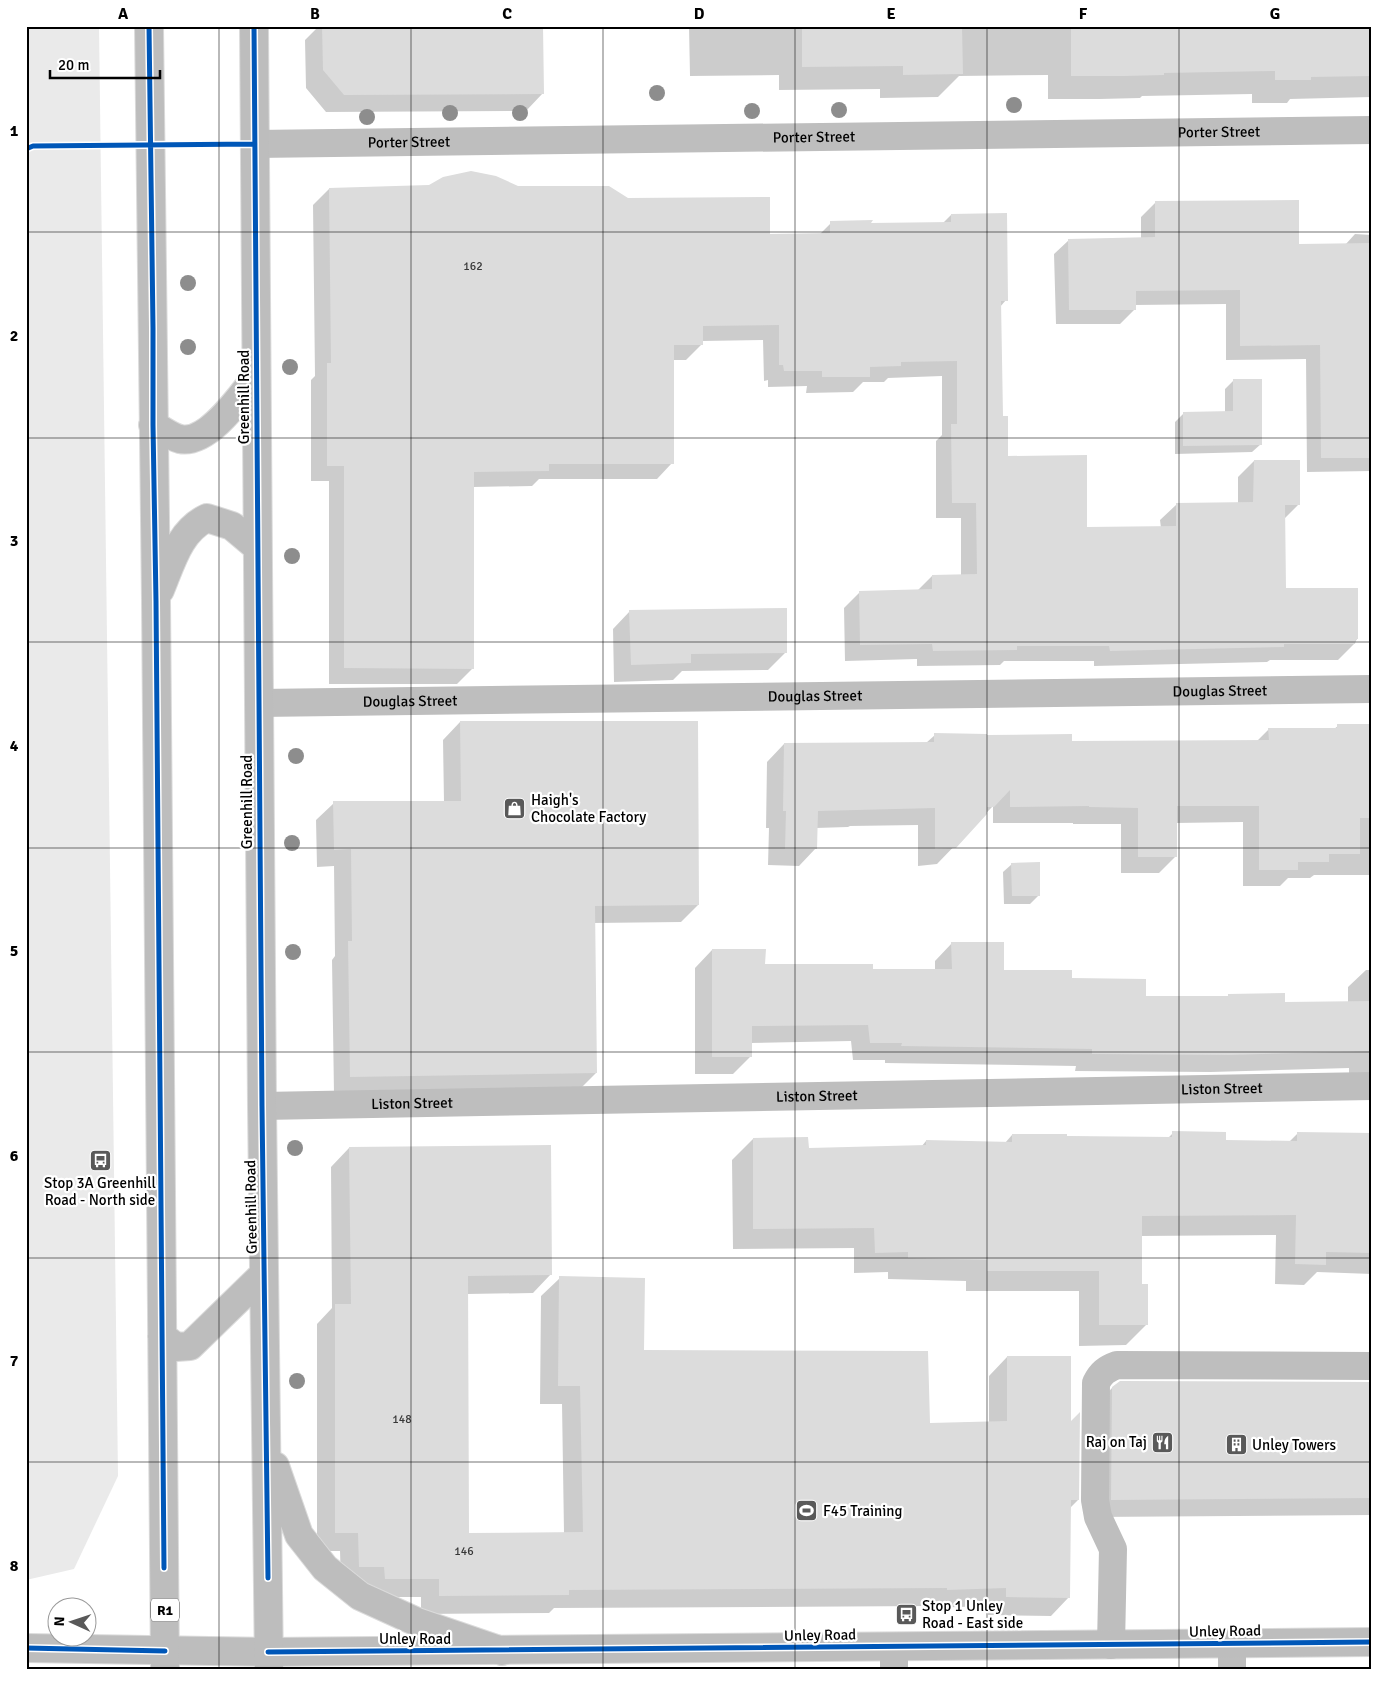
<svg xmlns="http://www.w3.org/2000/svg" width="1398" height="1695" font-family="Signika,sans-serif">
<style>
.green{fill:#eaeaea}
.shadow{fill:#0003}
.building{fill:#dcdcdc}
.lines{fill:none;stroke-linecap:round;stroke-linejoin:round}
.major-casing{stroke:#dbdbdb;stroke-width:30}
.highway-casing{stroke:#dbdbdb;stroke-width:30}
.minor{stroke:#bebebe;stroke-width:28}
.major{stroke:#bdbdbd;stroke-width:28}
.highway{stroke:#bdbdbd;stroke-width:28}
.cycleway-casing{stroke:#fff;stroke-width:8}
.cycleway{stroke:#0057b8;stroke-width:5}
.tree{fill:#8d8d8d}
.grid{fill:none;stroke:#000;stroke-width:1;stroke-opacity:0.55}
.labels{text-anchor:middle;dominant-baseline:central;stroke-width:4.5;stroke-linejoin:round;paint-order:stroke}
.number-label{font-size:12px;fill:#373737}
.shield{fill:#fff;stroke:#4c4c4c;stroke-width:1}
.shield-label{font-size:14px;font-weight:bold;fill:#000}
.street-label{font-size:15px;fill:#000;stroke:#fff}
.poi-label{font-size:15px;fill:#000;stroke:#fff;text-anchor:start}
.neatline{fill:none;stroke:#000;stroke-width:2}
.grid-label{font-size:16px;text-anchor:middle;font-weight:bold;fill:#000}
</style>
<rect width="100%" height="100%" fill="#fff"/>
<path class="green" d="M26 26H99L118 1476 74 1569 26 1580Z"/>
<path class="shadow" d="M319 26H542L543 93 526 111 326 112 306 88 305 40Z
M689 26H1372V97L1290 99 1287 103H1252V94L1142 96 1140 98 1100 99H1048V75L959 76 938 97 880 98V89L779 90V75L690 76Z
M518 187 628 199 768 236 819 235 831 223 869 224 943 223 951 215 1006 300 1000 307 1002 418 1006 457 1086 528H1161L1160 520 1176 505 1238 504V477L1254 461 1298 505 1284 519 1285 589 1357 639 1354 644 1338 660H1270L1267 662 1094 666V661H1004L1000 665 917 666V659L845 661 844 608 860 592 917 591 932 576H961V518H936V441L942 435V376L888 378 884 382H863L853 392 806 393 807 386 768 387V380L764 381 763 340 702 341V344L686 360H673L672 463 657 479H539L532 486 473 487V668L457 684H329V481H311V380L315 376 313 205 329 189Z
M1156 202 1298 246 1345 245 1355 234 1372 235V471L1307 472 1306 359 1226 360V304L1135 305V309L1120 324H1056L1054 254 1069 240 1141 239V217Z
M1234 380 1261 444 1252 452 1175 454V422L1184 413H1225V389Z
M630 611 786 652 768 670 682 671 673 680 614 682 613 629Z
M460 722 698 905 681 922 594 923 596 1073 579 1090 334 1094 332 960 335 956 334 866 317 867 316 820 334 803 444 802 443 740Z
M1372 725V875H1314L1310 878H1288L1280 886H1243V822L1176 823V856L1159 873H1121V824H1073V823H993V806L937 864 918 866V825L850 826 848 827 816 828V848L799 866 768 865 769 828H766L767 762 784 744 926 743 935 735 1071 742 1257 741 1269 729H1334L1338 726Z
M1012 864 1039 895 1030 904H1004L1003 872Z
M952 943 1003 971 1071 979 1145 997 1283 1003H1348V987L1366 970H1372V1078H1349V1068L1211 1072 1075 1071 1076 1066 885 1063V1060H853L851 1041 751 1043V1056L733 1074H695V968L712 950 764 966 871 970H935V961Z
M1173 1133 1225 1141 1289 1142 1298 1133 1372 1134V1274L1317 1272 1304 1285 1275 1284 1276 1235 1141 1236 1140 1285 1147 1324 1126 1345 1079 1346V1291H966V1281L888 1279V1272L854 1273V1248L733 1249 732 1160 753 1139 807 1149 921 1147 926 1141 1005 1143 1012 1135 1167 1139Z
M349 1148 551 1274 533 1293 467 1294 468 1534 564 1533 562 1404H540L541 1296 560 1278 643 1351 929 1424 989 1422V1376L1007 1357 1070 1424 1078 1500 1069 1509V1597L1051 1616 988 1615V1606L929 1608V1606L554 1608 549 1613 421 1614V1597H366L341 1585 340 1551H317V1324L332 1308 331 1167Z
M1372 1383V1515L1094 1517 1095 1406 1112 1388Z"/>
<path class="building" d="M322 26H543L544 94 344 95 323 70Z
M802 26H962L963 74 903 75V66L802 67Z
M1071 26H1372V76L1311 77V80H1275V71L1164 73V75L1124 76H1071Z
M471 171 496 176 518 186H609L628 198 770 197V234L830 233V221L873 220 871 223 951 222V214L1007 213 1008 301H1001L1003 416H1008V456L1087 455V527L1176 526V503L1253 502 1254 460H1300V505H1285L1286 588H1358V639H1356L1355 644H1284V647L1110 651 1109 646H1017V650L933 651 932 644 860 645 859 591 932 589V575L977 574 976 503H952L951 424H957V361L901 362V366L870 367V377H822V371H784L783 365H779V325L703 326V345H674V464H549V471L474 472V669L344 668V466H327V363H331L329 188 429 185 443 177Z
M1299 200V244L1372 243V458H1321L1320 345 1240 346V290L1136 291V310H1069L1068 239 1155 237V201Z
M1233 379H1262V445L1183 446V412L1233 411Z
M787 608V653L691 654V663L631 665 629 610Z
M460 721H698L699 905 595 906 597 1073 350 1077 348 941H352L351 849 334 850 333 801H461Z
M1337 724H1372V818H1360V854H1329V862H1298V870H1259V806H1177V857H1138V808L1089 807V806L1010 807V790L994 807H987V814L956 848 935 849V808L818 811 817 849H785L786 811H783L784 743 934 742V733L987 734V735L1072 734V741L1269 740 1268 728H1337Z
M1040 862V896H1012L1011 863Z
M951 942H1004V970H1072V978L1146 979V996H1228V994L1285 993V1002L1372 1001V1051L1229 1055 1092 1054V1049L901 1046 902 1043H870L868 1025 752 1026V1057H712V949H766L765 964H873V969H952Z
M1172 1131 1226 1132V1140L1297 1141V1132L1372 1133V1253L1326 1252V1265L1295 1264 1296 1215 1142 1216V1284H1148V1325H1099V1271H987V1260L908 1258V1252L875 1253 874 1228 753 1229V1138L808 1137 809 1148 926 1145V1140L1012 1142V1134H1067V1136L1172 1137Z
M551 1145 552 1275 468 1276 469 1533 583 1532 580 1386H558L559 1276 645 1278 644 1350 928 1351 930 1423 1007 1421V1356H1071V1421L1080 1412 1079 1500H1071L1070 1598 1006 1597V1588L947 1590V1588L569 1590V1595L439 1596V1579H385L384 1567H359L358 1533H335V1304H351L349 1147Z
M1120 1381 1372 1382V1498L1111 1500 1112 1387Z"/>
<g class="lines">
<defs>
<path id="major" d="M26 1648 268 1652 1372 1642"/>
<path id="highway" d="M149 26C153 218 152 410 156 601L165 1669
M254 26 262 1106 269 1669
M153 425C161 429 171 437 180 439 208 445 241 396 256 377
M160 590C171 564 179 531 207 518L232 526 257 547
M162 1336 176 1347 190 1346 264 1274
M275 1466 299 1535 325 1568 360 1596 417 1622 502 1651"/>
</defs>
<use href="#major" class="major-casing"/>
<use href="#highway" class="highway-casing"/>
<g class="minor">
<path id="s1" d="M255 144 1372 130"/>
<path id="s2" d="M259 703 1372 689"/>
<path id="s3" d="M262 1106 1372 1086"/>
<path d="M1111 1645 1113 1549 1098 1517 1095 1500 1096 1383C1101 1373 1106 1369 1117 1365L1372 1366"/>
<path d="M894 1669V1647"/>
<path d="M1232 1669V1644"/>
</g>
<use href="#major" class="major"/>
<use href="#highway" class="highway"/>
<defs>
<path id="cycleway" d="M149 26 153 328V425L156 601 164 1568
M254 26 262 1106 268 1578
M26 149 33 146 255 144
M26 1648 165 1651
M268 1652 1372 1642"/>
</defs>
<use href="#cycleway" class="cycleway-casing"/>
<use href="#cycleway" class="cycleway"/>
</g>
<g class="tree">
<circle cx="657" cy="93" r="8"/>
<circle cx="1014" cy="105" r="8"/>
<circle cx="839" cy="110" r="8"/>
<circle cx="752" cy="111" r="8"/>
<circle cx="450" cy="113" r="8"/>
<circle cx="520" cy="113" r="8"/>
<circle cx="367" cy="117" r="8"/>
<circle cx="188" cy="283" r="8"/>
<circle cx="188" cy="347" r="8"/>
<circle cx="290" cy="367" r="8"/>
<circle cx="292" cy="556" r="8"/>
<circle cx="296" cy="756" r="8"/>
<circle cx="292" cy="843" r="8"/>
<circle cx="293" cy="952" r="8"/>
<circle cx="295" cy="1148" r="8"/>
<circle cx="297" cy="1381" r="8"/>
</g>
<path class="grid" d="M219 26V1669M411 26V1669M603 26V1669M795 26V1669M987 26V1669M1179 26V1669M26 232H1372M26 438H1372M26 642H1372M26 848H1372M26 1052H1372M26 1258H1372M26 1462H1372"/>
<defs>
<symbol id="shop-square" viewBox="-11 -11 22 22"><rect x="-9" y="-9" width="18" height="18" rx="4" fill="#595959" stroke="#fff"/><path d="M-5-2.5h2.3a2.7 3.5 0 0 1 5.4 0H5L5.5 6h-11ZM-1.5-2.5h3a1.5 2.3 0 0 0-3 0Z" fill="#fff"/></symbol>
<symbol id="bus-square" viewBox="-11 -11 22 22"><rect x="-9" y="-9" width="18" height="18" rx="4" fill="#595959" stroke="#fff"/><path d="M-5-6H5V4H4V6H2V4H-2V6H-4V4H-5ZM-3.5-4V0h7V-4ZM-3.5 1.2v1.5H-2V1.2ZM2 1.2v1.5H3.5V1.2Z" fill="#fff"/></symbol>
<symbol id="restaurant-square" viewBox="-11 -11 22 22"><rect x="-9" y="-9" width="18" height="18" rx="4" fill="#595959" stroke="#fff"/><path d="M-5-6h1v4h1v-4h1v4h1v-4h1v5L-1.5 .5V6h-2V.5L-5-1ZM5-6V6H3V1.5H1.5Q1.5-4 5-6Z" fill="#fff"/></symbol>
<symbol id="building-square" viewBox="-11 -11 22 22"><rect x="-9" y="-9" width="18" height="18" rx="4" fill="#595959" stroke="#fff"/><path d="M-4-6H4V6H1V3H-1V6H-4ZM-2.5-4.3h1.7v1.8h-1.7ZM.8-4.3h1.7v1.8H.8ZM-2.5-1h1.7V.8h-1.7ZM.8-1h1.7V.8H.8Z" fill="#fff"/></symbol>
<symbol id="stadium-square" viewBox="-11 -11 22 22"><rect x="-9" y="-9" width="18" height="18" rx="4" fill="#595959" stroke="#fff"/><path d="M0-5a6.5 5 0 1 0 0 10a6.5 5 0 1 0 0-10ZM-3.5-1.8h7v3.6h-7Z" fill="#fff"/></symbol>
</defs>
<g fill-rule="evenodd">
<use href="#shop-square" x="502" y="796" width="25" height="25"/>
<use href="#bus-square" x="88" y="1148" width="25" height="25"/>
<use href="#restaurant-square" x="1150" y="1430" width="25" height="25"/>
<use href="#building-square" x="1224" y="1432" width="25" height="25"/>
<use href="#stadium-square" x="794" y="1498" width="25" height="25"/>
<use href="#bus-square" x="894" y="1602" width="25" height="25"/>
</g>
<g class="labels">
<g class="number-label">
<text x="473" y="266">162</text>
<text x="402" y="1419">148</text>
<text x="464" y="1551">146</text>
</g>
<rect class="shield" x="151" y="1598.5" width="28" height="23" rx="4"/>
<g class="shield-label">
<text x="165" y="1610">R1</text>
</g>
<g class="street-label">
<text stroke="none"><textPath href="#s1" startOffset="964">Porter Street</textPath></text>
<text stroke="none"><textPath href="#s1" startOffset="559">Porter Street</textPath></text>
<text stroke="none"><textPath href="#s1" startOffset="154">Porter Street</textPath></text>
<text transform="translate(244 397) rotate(-90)">Greenhill Road</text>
<text stroke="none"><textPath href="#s2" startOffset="961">Douglas Street</textPath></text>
<text stroke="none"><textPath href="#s2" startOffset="556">Douglas Street</textPath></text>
<text stroke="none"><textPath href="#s2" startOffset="151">Douglas Street</textPath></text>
<text transform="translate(247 802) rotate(-90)">Greenhill Road</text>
<text stroke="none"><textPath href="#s3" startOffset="960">Liston Street</textPath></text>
<text stroke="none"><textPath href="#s3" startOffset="555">Liston Street</textPath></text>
<text stroke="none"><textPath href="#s3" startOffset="150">Liston Street</textPath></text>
<text transform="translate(251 1207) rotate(-91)">Greenhill Road</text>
<text transform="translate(1225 1631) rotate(-1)">Unley Road</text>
<text transform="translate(820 1635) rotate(-1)">Unley Road</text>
<text x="415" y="1639">Unley Road</text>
</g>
<g class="poi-label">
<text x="531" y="800">Haigh's<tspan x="531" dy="17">Chocolate Factory</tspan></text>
<text x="100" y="1183" text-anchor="middle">Stop 3A Greenhill<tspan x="100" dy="17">Road - North side</tspan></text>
<text x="1147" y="1442" text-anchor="end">Raj on Taj</text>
<text x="1252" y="1445">Unley Towers</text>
<text x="823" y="1511">F45 Training</text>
<text x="922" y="1606">Stop 1 Unley<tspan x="922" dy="17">Road - East side</tspan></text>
</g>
</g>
<rect width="1398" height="1695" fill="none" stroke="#ffffff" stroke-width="55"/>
<g transform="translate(72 1622) rotate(273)"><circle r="24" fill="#ffffff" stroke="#999999"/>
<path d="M0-4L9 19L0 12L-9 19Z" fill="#595959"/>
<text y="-8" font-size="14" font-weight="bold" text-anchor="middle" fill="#000000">N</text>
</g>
<path d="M50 70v8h110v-8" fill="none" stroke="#000000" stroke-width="2.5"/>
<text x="58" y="70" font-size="15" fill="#000000" stroke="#ffffff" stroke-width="4" paint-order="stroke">20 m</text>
<rect x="28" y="28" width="1342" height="1640" class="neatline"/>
<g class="grid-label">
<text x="123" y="19">A</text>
<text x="315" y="19">B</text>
<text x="507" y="19">C</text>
<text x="699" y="19">D</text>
<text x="891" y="19">E</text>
<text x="1083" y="19">F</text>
<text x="1275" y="19">G</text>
<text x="14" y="136">1</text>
<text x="14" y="341">2</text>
<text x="14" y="546">3</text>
<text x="14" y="751">4</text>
<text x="14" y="956">5</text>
<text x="14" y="1161">6</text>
<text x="14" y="1366">7</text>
<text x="14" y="1571">8</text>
</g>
</svg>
